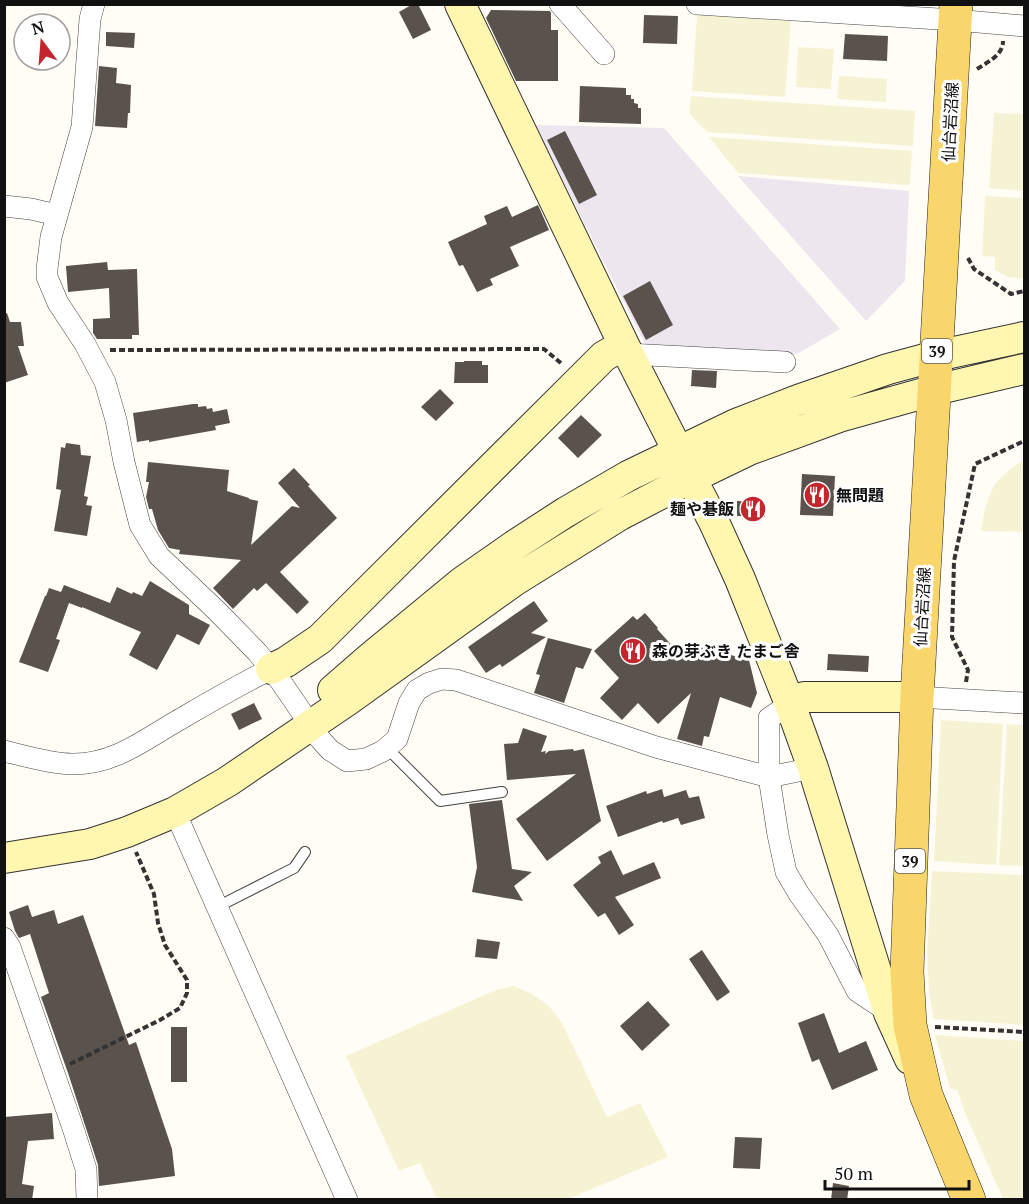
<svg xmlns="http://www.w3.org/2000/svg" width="1029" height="1204" font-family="'PT Serif','Noto Sans JP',serif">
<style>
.industrial{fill:#eee6ef}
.farmland{fill:#f6f3d4}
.building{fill:#5a524d}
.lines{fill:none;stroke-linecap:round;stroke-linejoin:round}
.lane-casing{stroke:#444;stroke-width:12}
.street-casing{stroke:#444;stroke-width:22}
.secondary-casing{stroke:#333;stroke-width:32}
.primary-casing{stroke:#222;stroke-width:34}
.path{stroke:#333;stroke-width:4;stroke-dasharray:6 3;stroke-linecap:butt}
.lane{stroke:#fff;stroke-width:10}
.street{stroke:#fff;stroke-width:21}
.secondary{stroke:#fff6b0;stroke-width:30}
.primary{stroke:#f9d66b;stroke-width:33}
.labels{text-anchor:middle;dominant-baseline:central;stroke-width:6;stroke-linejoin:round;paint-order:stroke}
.shield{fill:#fff;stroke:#585858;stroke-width:1.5}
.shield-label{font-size:15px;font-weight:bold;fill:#111}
.street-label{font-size:16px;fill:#111;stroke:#fff}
.poi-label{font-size:16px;font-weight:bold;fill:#111;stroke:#fff;text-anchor:start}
</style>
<rect width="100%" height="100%" fill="#fffdf5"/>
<path class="industrial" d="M535 125 664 128 840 329 797 354 645 344Z
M738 176 909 191 905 281 866 321Z"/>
<path class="farmland" d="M697 14 791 21 785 97 692 91Z
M798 47 834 49 831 89 796 87Z
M839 76 887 79 886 102 837 99Z
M691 96 915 111 913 146 707 132 689 113Z
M994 113 1024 114V191L989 188Z
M709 137 912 151 910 185 738 173Z
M985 196 1024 198V279L1008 277 995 270V257L982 256Z
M1024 460V532L981 531 985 508 994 485 1010 469Z
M941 720 1003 724 996 865 934 861Z
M1007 724 1024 725V866L999 865Z
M932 871 1024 875V1025L934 1019 929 993 927 953Z
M514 986 532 994 549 1006 562 1023 607 1117 640 1103 668 1157 568 1199H437L420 1163 399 1171 346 1056 496 990Z
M935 1035 1024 1041V1199H1003L965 1113 957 1090 950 1088Z"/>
<path class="building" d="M413 4H418L431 30 413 39 399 12Z
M491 10 550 11 551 13V30H558V81H516L486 18Z
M644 15 678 16 677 44 643 43Z
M106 32 135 33 134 48 106 46Z
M845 34 888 36 887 61 843 59Z
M99 66 117 68 116 83 131 85 130 113H128L127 128 95 126Z
M580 86 626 88V95H631V99H634V103L638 104V108H641V124L579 122Z
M565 131 597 195 579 204 547 140Z
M538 205 549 230 510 247 519 266 490 279 493 285 477 292 463 265 459 266 448 242 487 224 484 216 507 206 512 217Z
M107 262 108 270 137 269 139 335H132V339H97L93 333V319L110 318 109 288 68 292 66 266Z
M650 281 673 325 646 340 623 296Z
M7 313 10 322H21L24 346H18L28 375 4 383V314Z
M464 361H482V365H488V383H454L455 362H464Z
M692 370 717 371 716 388 691 386Z
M440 389 454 403 436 421 421 407Z
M193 404H198V407L206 406 207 409 212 408 213 412 227 409 230 423 215 426 216 430 149 442V440L137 442 133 413Z
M581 415 602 435 578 458 558 438Z
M66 443 80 445 81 455 91 456 84 496 88 497 86 505 92 506 87 536 54 531 61 490 56 489 61 447 65 448Z
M148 462 229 470 227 491 249 498V499L258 501 251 545 292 506 300 508 278 483 294 468 310 485 308 486 337 518 280 572 309 602 297 614 266 583 257 591 254 588 233 609 213 588 241 560 179 554 180 550 169 548 158 530 152 509H149L146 497 149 482H146Z
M802 474 835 476 833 516 800 515Z
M737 501 765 502V517L737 516Z
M150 581 189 605V614L210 625 199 645 177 634 157 670 129 655 141 632 82 607V608L69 603 56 639 60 640 48 672 19 662 45 596H46L49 588 61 592 64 585 110 603 117 587 132 594 133 592 142 596Z
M534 601 548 621 531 633 546 637 502 667 500 664 486 673 468 647Z
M645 613 658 628 657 629 685 660 698 646 749 660 757 693 751 708 720 697 709 737 704 736 702 746 677 739 691 693 658 724 638 703 622 720 600 698 619 678 594 651 633 616 637 620Z
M548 638 592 649 583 669 576 667 564 703 534 693 540 675 536 674Z
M828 654 869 656 868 672 827 670Z
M254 703 262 719 239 730 231 714Z
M523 728 547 736 541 752 546 751 545 754 549 751 573 749 574 751 584 749 601 821 547 861 516 819 576 774 507 780 504 744 518 743Z
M662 789 664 797 686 790 689 798 699 796 705 818 681 825 678 818 663 823 662 821 618 837 606 806 646 791 647 794Z
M502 800 512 869 532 872 514 886 523 901 472 892 477 867 469 804Z
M611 850 623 875 654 862 661 878 615 897 634 925 619 935 605 913 598 917 573 885 601 863 598 857Z
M28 905 32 917 54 910 58 924 83 915 129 1045 136 1042 172 1149 175 1176 99 1186 98 1165 68 1073 41 997 49 993 30 934 19 938 15 931 9 912Z
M477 939 500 942 497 959 475 957Z
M702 950 730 992 717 1001 689 959Z
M648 1001 670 1025 642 1051 620 1026Z
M824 1013 839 1053 866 1041 878 1070 832 1090 819 1059 812 1062 798 1023Z
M171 1027H187V1082H171Z
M52 1113 54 1139 28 1141 22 1184 34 1186 32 1200H4V1117Z
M735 1137 762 1138 760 1169 733 1168Z
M833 1183 849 1186 847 1200H831Z"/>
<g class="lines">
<defs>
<path id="lane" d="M387 748 440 801 502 792
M217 907 294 868 305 852"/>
<path id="street" d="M94 4 90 19 82 127 51 237 47 269V277L58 303 85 344 105 382 116 420 124 462 140 525 159 556 217 611 257 652 281 682 320 739 330 750 347 761 366 759 383 751 397 739 409 703 417 690 429 683 442 679 456 680 656 747 769 777 813 768
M560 4 604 54
M697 4 955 20 1024 26
M4 206 31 209 57 215
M628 354 785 362
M917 697 1024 703
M790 704 769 718V777L778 835 786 872 799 894 828 935 857 991 893 1015
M4 751C25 756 52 764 72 764 113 765 144 740 177 721 208 703 238 685 271 669
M175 812 347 1200
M4 938 10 947 73 1128 86 1169 87 1200"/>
<path id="secondary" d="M460 4 624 345 678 451
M691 478 714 522 740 579 790 704 813 768 889 1013 910 1059
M271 669 286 662 320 639 604 356 624 345
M333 690 371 657 462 582 515 545 566 512 628 476 736 424 798 400 888 369 936 356 1024 337
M790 704 804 697H917
M4 858 90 844 127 832 175 812 227 782 348 700 514 581 620 515 691 478 749 450 842 416 935 390 1024 369"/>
<path id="primary" d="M956 4 917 697 907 972 910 1025 926 1095 969 1200"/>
</defs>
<use href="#lane" class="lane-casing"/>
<use href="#street" class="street-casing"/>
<use href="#secondary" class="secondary-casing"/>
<use href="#primary" class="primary-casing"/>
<path class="path" d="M977 69C988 62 1003 55 1003 41
M968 258 974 269 1011 294 1024 291
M110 350 544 349 562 364
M966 682 968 670 952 637 954 561 975 464 1024 441
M935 1027 1024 1032
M70 1064 160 1020 180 1008 187 993V980L165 945 158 923 154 894 136 852"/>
<use href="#lane" class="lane"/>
<use href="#street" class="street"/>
<use href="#secondary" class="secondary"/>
<use href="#primary" class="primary"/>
</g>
<defs>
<symbol id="restaurant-disc" viewBox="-11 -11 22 22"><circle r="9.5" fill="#c4262e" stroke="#fff"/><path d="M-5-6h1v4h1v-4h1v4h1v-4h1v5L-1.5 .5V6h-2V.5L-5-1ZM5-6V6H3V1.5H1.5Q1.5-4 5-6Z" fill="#fff"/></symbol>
</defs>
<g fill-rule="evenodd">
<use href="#restaurant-disc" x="802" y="480" width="30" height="30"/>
<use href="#restaurant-disc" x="738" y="494" width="30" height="30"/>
<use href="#restaurant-disc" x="618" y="636" width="30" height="30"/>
</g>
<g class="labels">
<g class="shield">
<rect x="922" y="339" width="30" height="24" rx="4.5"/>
<rect x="895" y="849" width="30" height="24" rx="4.5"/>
</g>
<g class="shield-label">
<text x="937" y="351">39</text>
<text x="910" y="861">39</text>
</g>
<g class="street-label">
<text transform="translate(950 122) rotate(-87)">仙台岩沼線</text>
<text transform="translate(922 607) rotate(-87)">仙台岩沼線</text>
</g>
<g class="poi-label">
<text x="836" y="495">無問題</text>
<text x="734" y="509" text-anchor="end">麺や碁飯</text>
<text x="652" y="651">森の芽ぶき たまご舎</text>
</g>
</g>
<rect width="1029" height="1204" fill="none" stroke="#111111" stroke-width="12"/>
<g transform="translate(42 42) rotate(344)"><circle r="28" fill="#ffffff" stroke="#a0a0a0" stroke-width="1.5"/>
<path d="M0-4.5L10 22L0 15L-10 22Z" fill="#c4262e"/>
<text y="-9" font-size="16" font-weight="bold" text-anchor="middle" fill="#111111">N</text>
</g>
<path d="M825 1180v9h144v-9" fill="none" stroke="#111111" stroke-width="3"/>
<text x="834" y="1180" font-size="18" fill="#111111" stroke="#ffffff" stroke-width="4.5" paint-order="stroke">50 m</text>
</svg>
